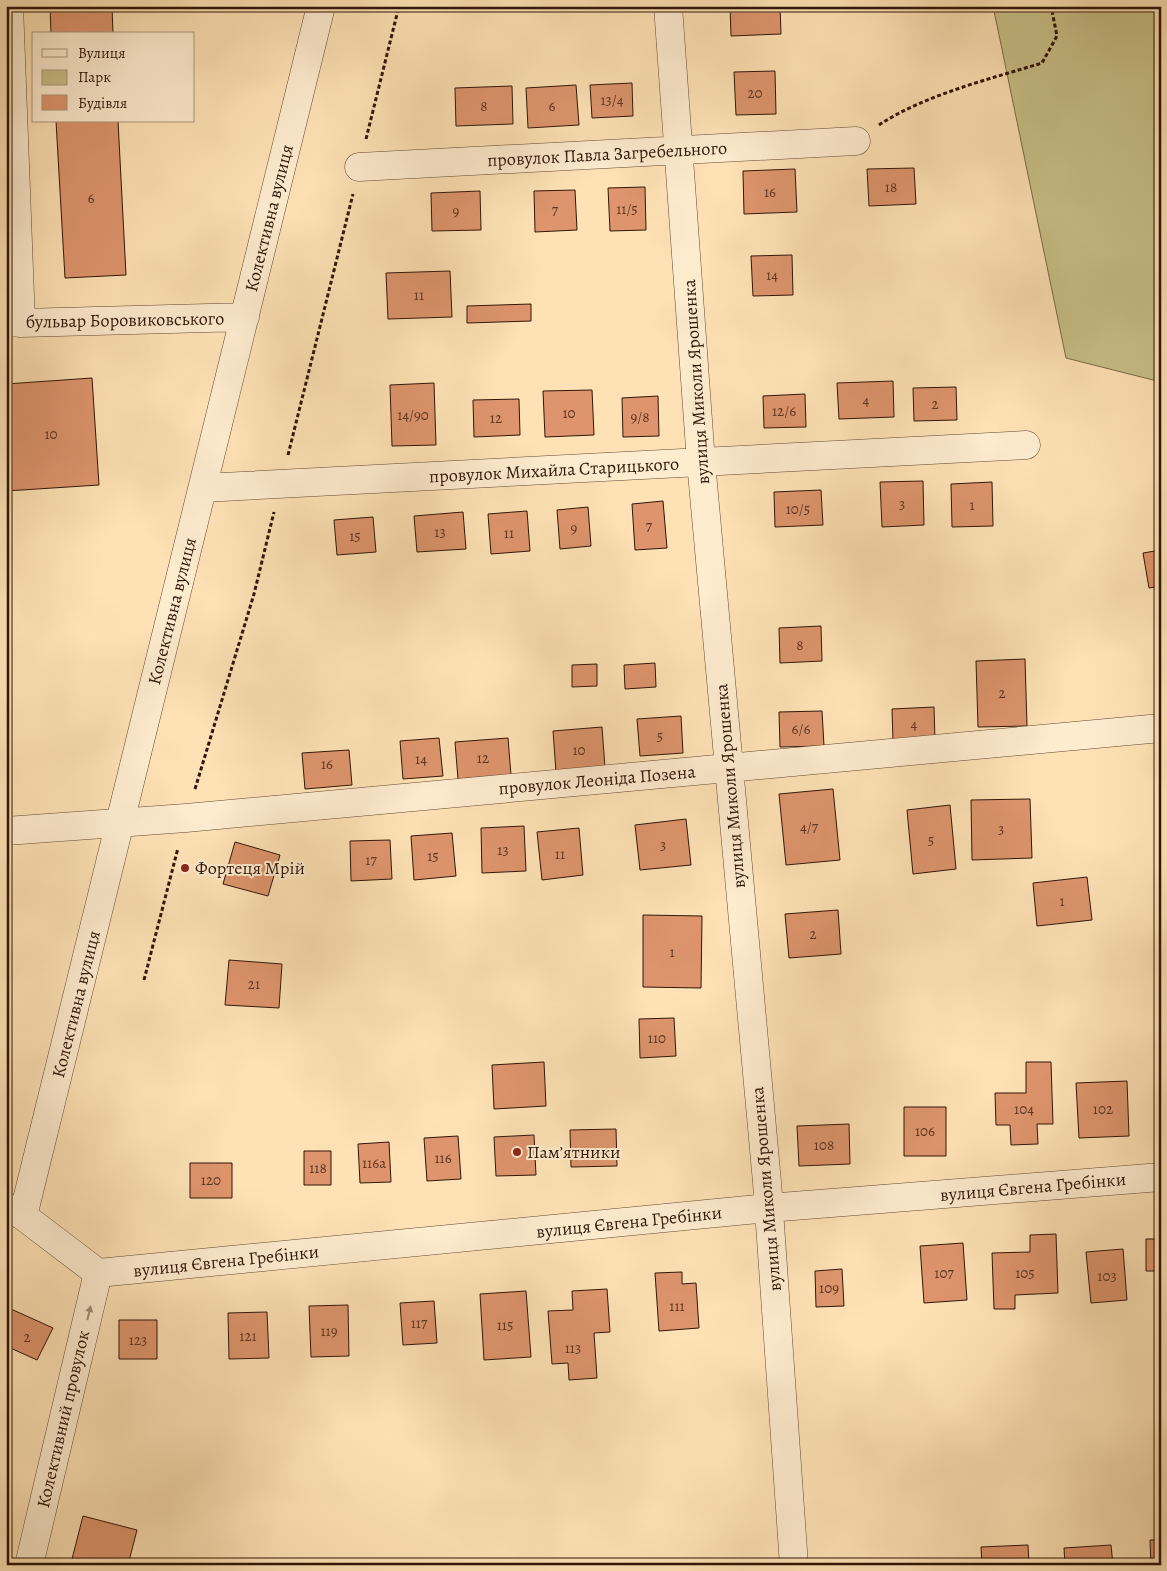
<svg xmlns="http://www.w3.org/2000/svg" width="1167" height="1571" font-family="Alegreya,serif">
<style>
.green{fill:#c8c088;stroke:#7c6a48}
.building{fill:#de956d;stroke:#301507}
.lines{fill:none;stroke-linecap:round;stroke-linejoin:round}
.minor-casing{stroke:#644832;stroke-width:29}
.path{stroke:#301507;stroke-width:3;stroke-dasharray:4 2.5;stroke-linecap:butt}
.minor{stroke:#feeccf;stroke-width:28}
.oneway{fill:#a18b75}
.poi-dot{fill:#8f2418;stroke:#feeccf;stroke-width:2}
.labels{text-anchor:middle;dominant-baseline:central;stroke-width:4;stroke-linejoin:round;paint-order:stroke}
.number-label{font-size:15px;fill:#5c3520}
.street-label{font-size:18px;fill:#301507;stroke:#feeccf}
.poi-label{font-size:18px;fill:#301507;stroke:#feeccf;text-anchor:start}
</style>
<rect width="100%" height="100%" fill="#fee2b5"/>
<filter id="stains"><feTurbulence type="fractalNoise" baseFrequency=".004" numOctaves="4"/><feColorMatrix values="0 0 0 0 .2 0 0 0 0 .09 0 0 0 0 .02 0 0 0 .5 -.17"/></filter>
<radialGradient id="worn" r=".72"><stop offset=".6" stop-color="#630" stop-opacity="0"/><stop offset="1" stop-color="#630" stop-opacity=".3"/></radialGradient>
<path class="green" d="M993 6H1161V382L1066 358Z"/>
<path class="building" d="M50 6H112L113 34H51Z
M730 6H780L781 34 731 36Z
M775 71 776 114 736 115 734 72Z
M632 83 633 116 592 118 590 85Z
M576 85 579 125 528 128 526 88Z
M512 86 513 124 456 126 455 88Z
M56 121H118L126 275 65 278Z
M914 168 916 204 869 206 867 169Z
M795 169 797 212 744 214 743 171Z
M645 187 646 230 610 231 608 188Z
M575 190 577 230 535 232 534 191Z
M480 191 481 230 432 231 431 193Z
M792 255 793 295 753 296 751 256Z
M450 271 452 317 388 319 386 273Z
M531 304V321L467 323V306Z
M92 378 99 485 6 491V384Z
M893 381 894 417 839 419 837 383Z
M434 383 436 445 392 446 390 385Z
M956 387 957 420 914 421 913 388Z
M592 390 594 435 545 437 543 391Z
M805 394 806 427 764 428 763 396Z
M658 396 659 436 623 437 622 398Z
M519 399 520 435 474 437 473 400Z
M923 481 924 525 882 527 880 482Z
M992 482 993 526 952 527 951 484Z
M821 490 823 525 775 527 774 492Z
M663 501 667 548 635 550 632 504Z
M588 507 591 546 560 549 557 510Z
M527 511 530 551 491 554 488 514Z
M463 512 466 549 417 552 414 516Z
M373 517 376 552 337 555 334 520Z
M1161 550V586L1149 588 1143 553Z
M821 626 822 661 780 663 779 628Z
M1025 659 1027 726 978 727 976 661Z
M655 663 656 687 625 689 624 665Z
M597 664V686L572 687V665Z
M934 707 935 740 893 741 892 709Z
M822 711 824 746 780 747 779 712Z
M681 716 683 753 640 756 637 719Z
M602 727 605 768 556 772 553 731Z
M439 738 443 776 403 779 400 741Z
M508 738 511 775 458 779 455 742Z
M349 750 352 785 305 789 302 753Z
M833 789 840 860 786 865 779 794Z
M1030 799 1032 858 972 860 971 800Z
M950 805 956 869 913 874 907 810Z
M686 819 691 865 640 870 635 825Z
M524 826 526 871 482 873 481 828Z
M579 828 583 875 542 880 537 832Z
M452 833 456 876 414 880 411 836Z
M390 840 392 879 351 881 350 841Z
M235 842 280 855 268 896 223 884Z
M1087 877 1092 920 1037 926 1033 883Z
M838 910 841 954 789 958 785 914Z
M643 915 702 916 701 988 643 987Z
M229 960 282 964 279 1008 225 1005Z
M674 1018 676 1056 640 1058 639 1019Z
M544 1062 546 1106 494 1109 492 1065Z
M1026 1062H1051L1053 1124H1037L1038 1144 1011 1145 1010 1125H996L995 1093H1026Z
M1127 1081 1129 1136 1079 1138 1076 1083Z
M904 1107H946V1156H904Z
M849 1124 850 1164 799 1166 797 1126Z
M616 1129 617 1166 571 1167 570 1130Z
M534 1135 536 1175 496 1176 494 1137Z
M458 1136 461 1179 427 1181 424 1138Z
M389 1142 391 1182 360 1183 358 1144Z
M304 1151H331V1185H304Z
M190 1163H232V1198H190Z
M1056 1234 1058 1293 1015 1295V1309H994L992 1253 1030 1252V1235Z
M1146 1239H1161V1287H1159V1271H1146Z
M963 1243 967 1300 924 1303 920 1246Z
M1123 1249 1127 1300 1091 1303 1086 1252Z
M842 1269 844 1306 816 1307 815 1271Z
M682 1272V1284L696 1283 699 1328 659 1331 655 1273Z
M607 1289 610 1332 594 1333 597 1378 569 1380 568 1363 552 1364 548 1311 573 1310 572 1291Z
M526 1291 531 1357 484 1360 480 1294Z
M434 1301 437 1343 403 1345 400 1303Z
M348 1305 349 1356 311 1357 309 1306Z
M11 1309 53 1328 37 1360 6 1346V1320Z
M267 1312 269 1358 229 1359 228 1313Z
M119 1320H157V1359H119Z
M83 1516 137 1530 128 1565H96L72 1559Z
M1150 1540H1161V1565H1151Z
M1028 1545 1029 1565H982L981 1547Z
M1111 1545 1113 1565H1065L1064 1548Z"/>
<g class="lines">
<defs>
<path id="minor" d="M9 6 21 323
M668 6 701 462 767 1182 794 1565
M359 167 856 141
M6 321 21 323 245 317
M203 488 1026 445
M6 831 186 818 1161 728
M6 1207 23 1216 98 1273
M23 1216 321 6
M98 1273 768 1208 1161 1177
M29 1565 98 1273"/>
</defs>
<use href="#minor" class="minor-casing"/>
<path class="path" d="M879 125C924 95 990 79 1042 63L1057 36 1051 6
M366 139 399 6
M288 455 353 194
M195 789 254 594 274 512
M144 980 178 848"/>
<use href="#minor" class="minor"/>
</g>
<defs><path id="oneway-solid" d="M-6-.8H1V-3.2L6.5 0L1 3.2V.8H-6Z" transform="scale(1.25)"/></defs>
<use class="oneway" href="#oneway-solid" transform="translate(89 1313) rotate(-77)"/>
<g class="poi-dot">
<circle cx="185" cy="868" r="5"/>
<circle cx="517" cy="1152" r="5"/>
</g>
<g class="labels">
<g class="number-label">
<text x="755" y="93">20</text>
<text x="612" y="100">13/4</text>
<text x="484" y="106">8</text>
<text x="552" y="106">6</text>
<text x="891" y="187">18</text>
<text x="770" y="192">16</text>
<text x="91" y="198">6</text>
<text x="627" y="209">11/5</text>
<text x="555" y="210">7</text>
<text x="456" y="211">9</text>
<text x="772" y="275">14</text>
<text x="419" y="295">11</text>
<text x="866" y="400">4</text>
<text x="935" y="404">2</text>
<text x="784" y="411">12/6</text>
<text x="569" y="413">10</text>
<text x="413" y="415">14/90</text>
<text x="640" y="417">9/8</text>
<text x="496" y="418">12</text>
<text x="51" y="434">10</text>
<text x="902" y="504">3</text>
<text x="972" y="505">1</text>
<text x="798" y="509">10/5</text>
<text x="649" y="526">7</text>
<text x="574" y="528">9</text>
<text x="440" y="532">13</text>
<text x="509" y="533">11</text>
<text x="355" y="536">15</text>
<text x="800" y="645">8</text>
<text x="1002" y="693">2</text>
<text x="914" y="724">4</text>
<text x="801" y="729">6/6</text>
<text x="660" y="736">5</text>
<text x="579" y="750">10</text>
<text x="483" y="758">12</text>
<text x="421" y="759">14</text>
<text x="327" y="764">16</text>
<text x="809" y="827">4/7</text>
<text x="1001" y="829">3</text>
<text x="931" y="840">5</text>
<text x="663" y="845">3</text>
<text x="503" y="850">13</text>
<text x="560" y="854">11</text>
<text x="433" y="856">15</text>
<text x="371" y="860">17</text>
<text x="1062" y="901">1</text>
<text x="813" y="934">2</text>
<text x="672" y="952">1</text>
<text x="254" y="984">21</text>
<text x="657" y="1038">110</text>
<text x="1024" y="1109">104</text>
<text x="1103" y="1109">102</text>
<text x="925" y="1131">106</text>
<text x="824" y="1145">108</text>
<text x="443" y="1158">116</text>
<text x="374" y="1163">116а</text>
<text x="318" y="1168">118</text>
<text x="211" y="1180">120</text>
<text x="944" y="1273">107</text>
<text x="1025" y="1273">105</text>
<text x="1107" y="1276">103</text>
<text x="829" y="1288">109</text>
<text x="677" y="1306">111</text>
<text x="419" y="1323">117</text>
<text x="505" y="1325">115</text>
<text x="329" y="1331">119</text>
<text x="248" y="1336">121</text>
<text x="27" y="1337">2</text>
<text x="138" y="1340">123</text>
<text x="573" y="1348">113</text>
</g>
<g class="street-label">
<text transform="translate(607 154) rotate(-3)">провулок Павла Загребельного</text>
<text transform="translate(269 218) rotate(-76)">Колективна вулиця</text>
<text transform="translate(125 320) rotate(-1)">бульвар Боровиковського</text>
<text transform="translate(696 382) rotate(-94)">вулиця Миколи Ярошенка</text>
<text transform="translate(554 470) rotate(-3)">провулок Михайла Старицького</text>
<text transform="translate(172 611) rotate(-76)">Колективна вулиця</text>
<text transform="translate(597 780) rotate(-5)">провулок Леоніда Позена</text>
<text transform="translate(730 786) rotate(-95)">вулиця Миколи Ярошенка</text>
<text transform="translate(76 1004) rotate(-76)">Колективна вулиця</text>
<text transform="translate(1033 1187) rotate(-5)">вулиця Євгена Гребінки</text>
<text transform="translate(766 1189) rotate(-95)">вулиця Миколи Ярошенка</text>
<text transform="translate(629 1222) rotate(-6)">вулиця Євгена Гребінки</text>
<text transform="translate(226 1261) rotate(-6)">вулиця Євгена Гребінки</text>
<text transform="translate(63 1419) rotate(-77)">Колективний провулок</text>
</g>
<g class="poi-label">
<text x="195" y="868">Фортеця Мрій</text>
<text x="527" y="1152">Памʼятники</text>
</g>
</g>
<rect width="1167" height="1571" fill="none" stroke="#fee2b5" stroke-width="25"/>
<rect x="8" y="8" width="1152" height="1556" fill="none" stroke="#301507" stroke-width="2.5"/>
<rect x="12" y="12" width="1142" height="1546" fill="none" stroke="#301507"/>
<rect x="32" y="32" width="162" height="90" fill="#feeccf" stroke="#ac967f"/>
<rect x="42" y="49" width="25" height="8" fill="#feeccf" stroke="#ac967f"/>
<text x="78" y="58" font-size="15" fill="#301507">Вулиця</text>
<rect x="42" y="70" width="25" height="15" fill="#c8c088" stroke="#ac967f"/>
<text x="78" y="82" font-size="15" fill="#301507">Парк</text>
<rect x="42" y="95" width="25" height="15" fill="#de956d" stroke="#ac967f"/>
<text x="78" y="108" font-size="15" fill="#301507">Будівля</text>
<rect width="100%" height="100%" filter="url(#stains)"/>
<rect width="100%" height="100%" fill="url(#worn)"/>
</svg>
